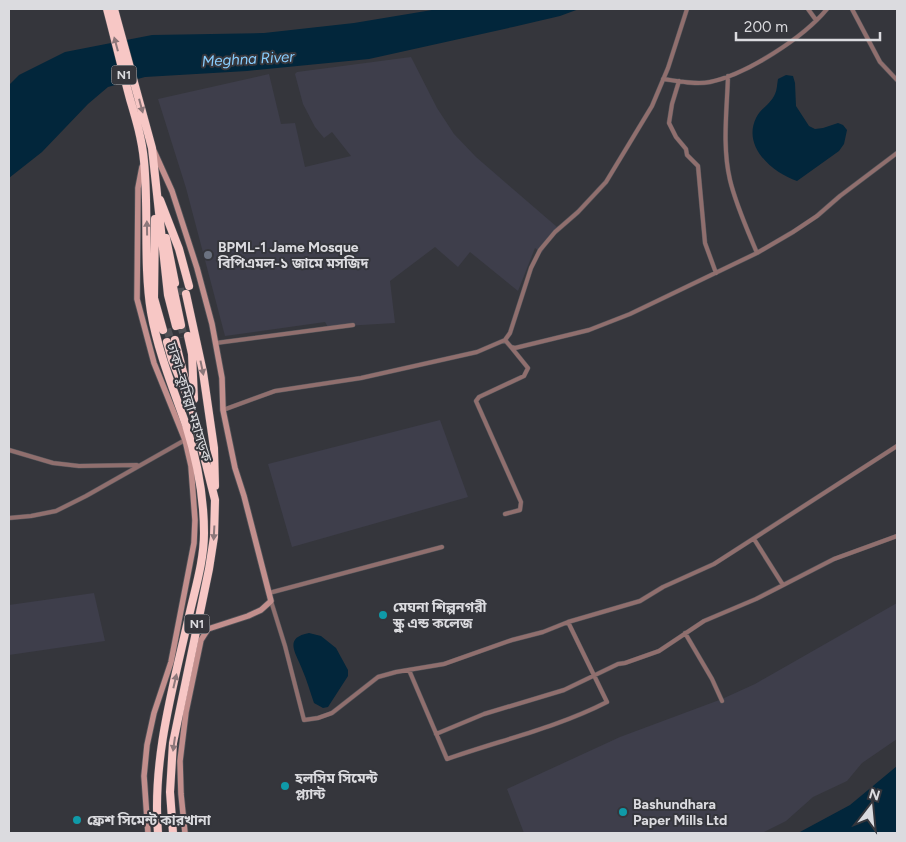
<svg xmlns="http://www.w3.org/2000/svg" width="906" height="842" font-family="Figtree,'Noto Sans Bengali',sans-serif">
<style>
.built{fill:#3e3e4b}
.water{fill:#02263b}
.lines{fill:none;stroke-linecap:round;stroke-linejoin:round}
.highway-tunnel{stroke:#4e4f54;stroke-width:8;stroke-dasharray:8 4;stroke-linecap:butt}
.street-casing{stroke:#535459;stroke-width:5}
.secondary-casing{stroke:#535459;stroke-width:7}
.highway-casing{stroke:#535459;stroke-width:9}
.street{stroke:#906f6e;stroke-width:4}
.secondary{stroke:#c28f8d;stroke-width:5.5}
.highway{stroke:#f7c7c5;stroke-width:8}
.oneway{fill:#8c777a}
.worship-dot{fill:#6b7280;stroke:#35363c;stroke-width:2}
.culture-dot{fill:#0f9aa8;stroke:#35363c;stroke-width:2}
.labels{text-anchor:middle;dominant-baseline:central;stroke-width:4;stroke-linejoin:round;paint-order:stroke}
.shield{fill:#35363c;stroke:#a9aaae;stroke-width:1}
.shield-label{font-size:12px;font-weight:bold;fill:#dbdbdf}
.poi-label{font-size:14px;font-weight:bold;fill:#dbdbdf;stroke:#35363c;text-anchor:start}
.street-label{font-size:14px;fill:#dbdbdf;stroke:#35363c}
.water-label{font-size:15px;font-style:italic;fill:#89ceff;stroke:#35363c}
</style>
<rect width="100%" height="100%" fill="#35363c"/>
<path class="built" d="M411 57 437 108 454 134 476 157 557 227 542 253 535 248 518 291 470 252 458 267 435 247 390 281 395 323 328 327 325 322 225 336 186 188 158 99 269 74 281 124 295 123 305 167 351 156 332 132 324 138 315 127 303 104 295 74 297 72Z
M440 420 468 497 292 547 268 464Z
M94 593 105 641 9 655V605Z
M897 603V739L862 763 847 781 813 797 786 821 762 833H524L507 789 620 737 722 699 755 684Z"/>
<path class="water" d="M438 9H579L560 16 513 27 369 59 247 71 145 77 108 87 88 104 42 152 9 178V85L19 75 65 52 152 35 264 33 354 23Z
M786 75 793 76 795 83 796 106 809 126 815 129 823 128 838 123 843 125 847 130 844 144 839 151 797 181C773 173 742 147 756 118 760 109 771 104 775 94 777 90 777 84 778 79Z
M309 633 321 636 336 648 348 670V676L328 707 323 708 314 703C310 692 307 680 302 669 296 653 283 638 309 633Z
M897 766V833H798L850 805Z"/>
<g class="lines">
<path class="highway-tunnel" d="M180 288 181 295
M181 325 184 337
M167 329 171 341"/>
<defs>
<path id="street" d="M808 9 816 20
M852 9 880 62 897 80
M728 76C727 110 722 146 730 180 736 205 747 229 757 253
M663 79C678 81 695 85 710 82 747 74 803 38 827 9
M679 81 672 104 669 123 676 137 686 149 687 155 698 166 705 243 716 273
M505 340 511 347 515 348 589 330 630 314 757 253 793 232 817 216 840 196 897 153
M216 343 353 325
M223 410 275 391 361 378 477 352 505 340 510 333 531 268 540 250 555 232 578 212 606 182 652 106 668 68 687 9
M9 450 53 463 79 466 137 465
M505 514 520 510 521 502 476 401 479 397 524 376 528 368 511 347
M9 518 31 516 56 511 86 496 185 440
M754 539 783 585
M269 593 442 547
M271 601 285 646 304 720 318 718 332 713 378 677 396 672 444 664 512 640 543 632 568 622 640 601 663 587 714 564 897 446
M685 633 712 679 722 701
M409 670 447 759C501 740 556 728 607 702L568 622
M436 734 484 714 564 690 618 664 625 663 659 651 704 621 756 599 834 559 897 536"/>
<path id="secondary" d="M154 151 172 191 197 268 212 324 222 378 223 410 235 468 244 496 271 601 261 610 248 616 208 629 201 640 186 712 180 761 181 794 185 833
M142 167 138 188 137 299 154 363 185 440 191 466 195 520 194 543 171 662 154 713 147 745 144 776 148 833"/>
<path id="highway" d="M107 9C115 39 122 69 130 99 136 119 142 139 144 161 149 211 143 263 151 312 158 352 173 388 186 425 197 460 204 497 204 533 204 561 195 589 189 616 173 687 152 760 158 833
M114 9 152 148 168 295 176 326
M160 200 179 249 189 286
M155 219 154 298 163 330
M166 238 175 283
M171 277 181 325
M186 294 203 372 214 448 215 486
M188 336 192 354 194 399
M167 342 172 360 185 391
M173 833 170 792 173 743 209 569 214 537 215 500 175 340"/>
</defs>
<use href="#street" class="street-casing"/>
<use href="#secondary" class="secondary-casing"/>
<use href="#highway" class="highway-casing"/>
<use href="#street" class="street"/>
<use href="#secondary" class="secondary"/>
<use href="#highway" class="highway"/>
</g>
<defs><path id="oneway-solid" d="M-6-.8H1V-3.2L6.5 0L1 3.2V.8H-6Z" transform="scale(1.25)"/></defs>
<g class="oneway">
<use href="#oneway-solid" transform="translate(116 44) rotate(-105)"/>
<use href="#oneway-solid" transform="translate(141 106) rotate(75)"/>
<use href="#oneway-solid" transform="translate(147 228) rotate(-91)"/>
<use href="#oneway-solid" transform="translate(202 368) rotate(78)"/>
<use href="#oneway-solid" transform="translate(214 533) rotate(93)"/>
<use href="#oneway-solid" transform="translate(175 681) rotate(-77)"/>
<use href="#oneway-solid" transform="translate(174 744) rotate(98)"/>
</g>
<circle class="worship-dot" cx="208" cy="255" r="5"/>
<g class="culture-dot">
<circle cx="383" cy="615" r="5"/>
<circle cx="285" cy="786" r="5"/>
<circle cx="623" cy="812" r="5"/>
<circle cx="77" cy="820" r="5"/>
</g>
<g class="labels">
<g class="shield">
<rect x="111.5" y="65.5" width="25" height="19" rx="4"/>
<rect x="184.5" y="614.5" width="25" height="19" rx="4"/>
</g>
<g class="shield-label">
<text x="124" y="75">N1</text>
<text x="197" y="624">N1</text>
</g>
<g class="poi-label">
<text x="218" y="247">BPML-1 Jame Mosque<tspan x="218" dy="16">বিপিএমল-১ জামে মসজিদ</tspan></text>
<text x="393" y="607">মেঘনা শিল্পনগরী<tspan x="393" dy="16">স্কুল এন্ড কলেজ</tspan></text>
<text x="295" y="778">হলসিম সিমেন্ট<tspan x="295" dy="16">প্ল্যান্ট</tspan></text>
<text x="633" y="804">Bashundhara<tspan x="633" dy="16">Paper Mills Ltd</tspan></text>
<text x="87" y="820">ফ্রেশ সিমেন্ট কারখানা</text>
</g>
<g class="street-label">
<text transform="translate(189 402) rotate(73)">ঢাকা–কুমিল্লা মহাসড়ক</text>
</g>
<g class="water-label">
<text transform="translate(248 59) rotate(-3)">Meghna River</text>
</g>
</g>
<rect width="906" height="842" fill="none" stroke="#dbdbdf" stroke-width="20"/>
<g transform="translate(871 807) rotate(16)" stroke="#35363c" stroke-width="4" paint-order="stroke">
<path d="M0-4L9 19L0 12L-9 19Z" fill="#dbdbdf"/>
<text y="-8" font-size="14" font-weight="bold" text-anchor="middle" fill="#dbdbdf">N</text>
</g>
<path d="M736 32v8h144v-8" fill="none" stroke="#dbdbdf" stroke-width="2.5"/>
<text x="744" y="32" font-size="15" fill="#dbdbdf" stroke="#35363c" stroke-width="4" paint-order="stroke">200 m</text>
</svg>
